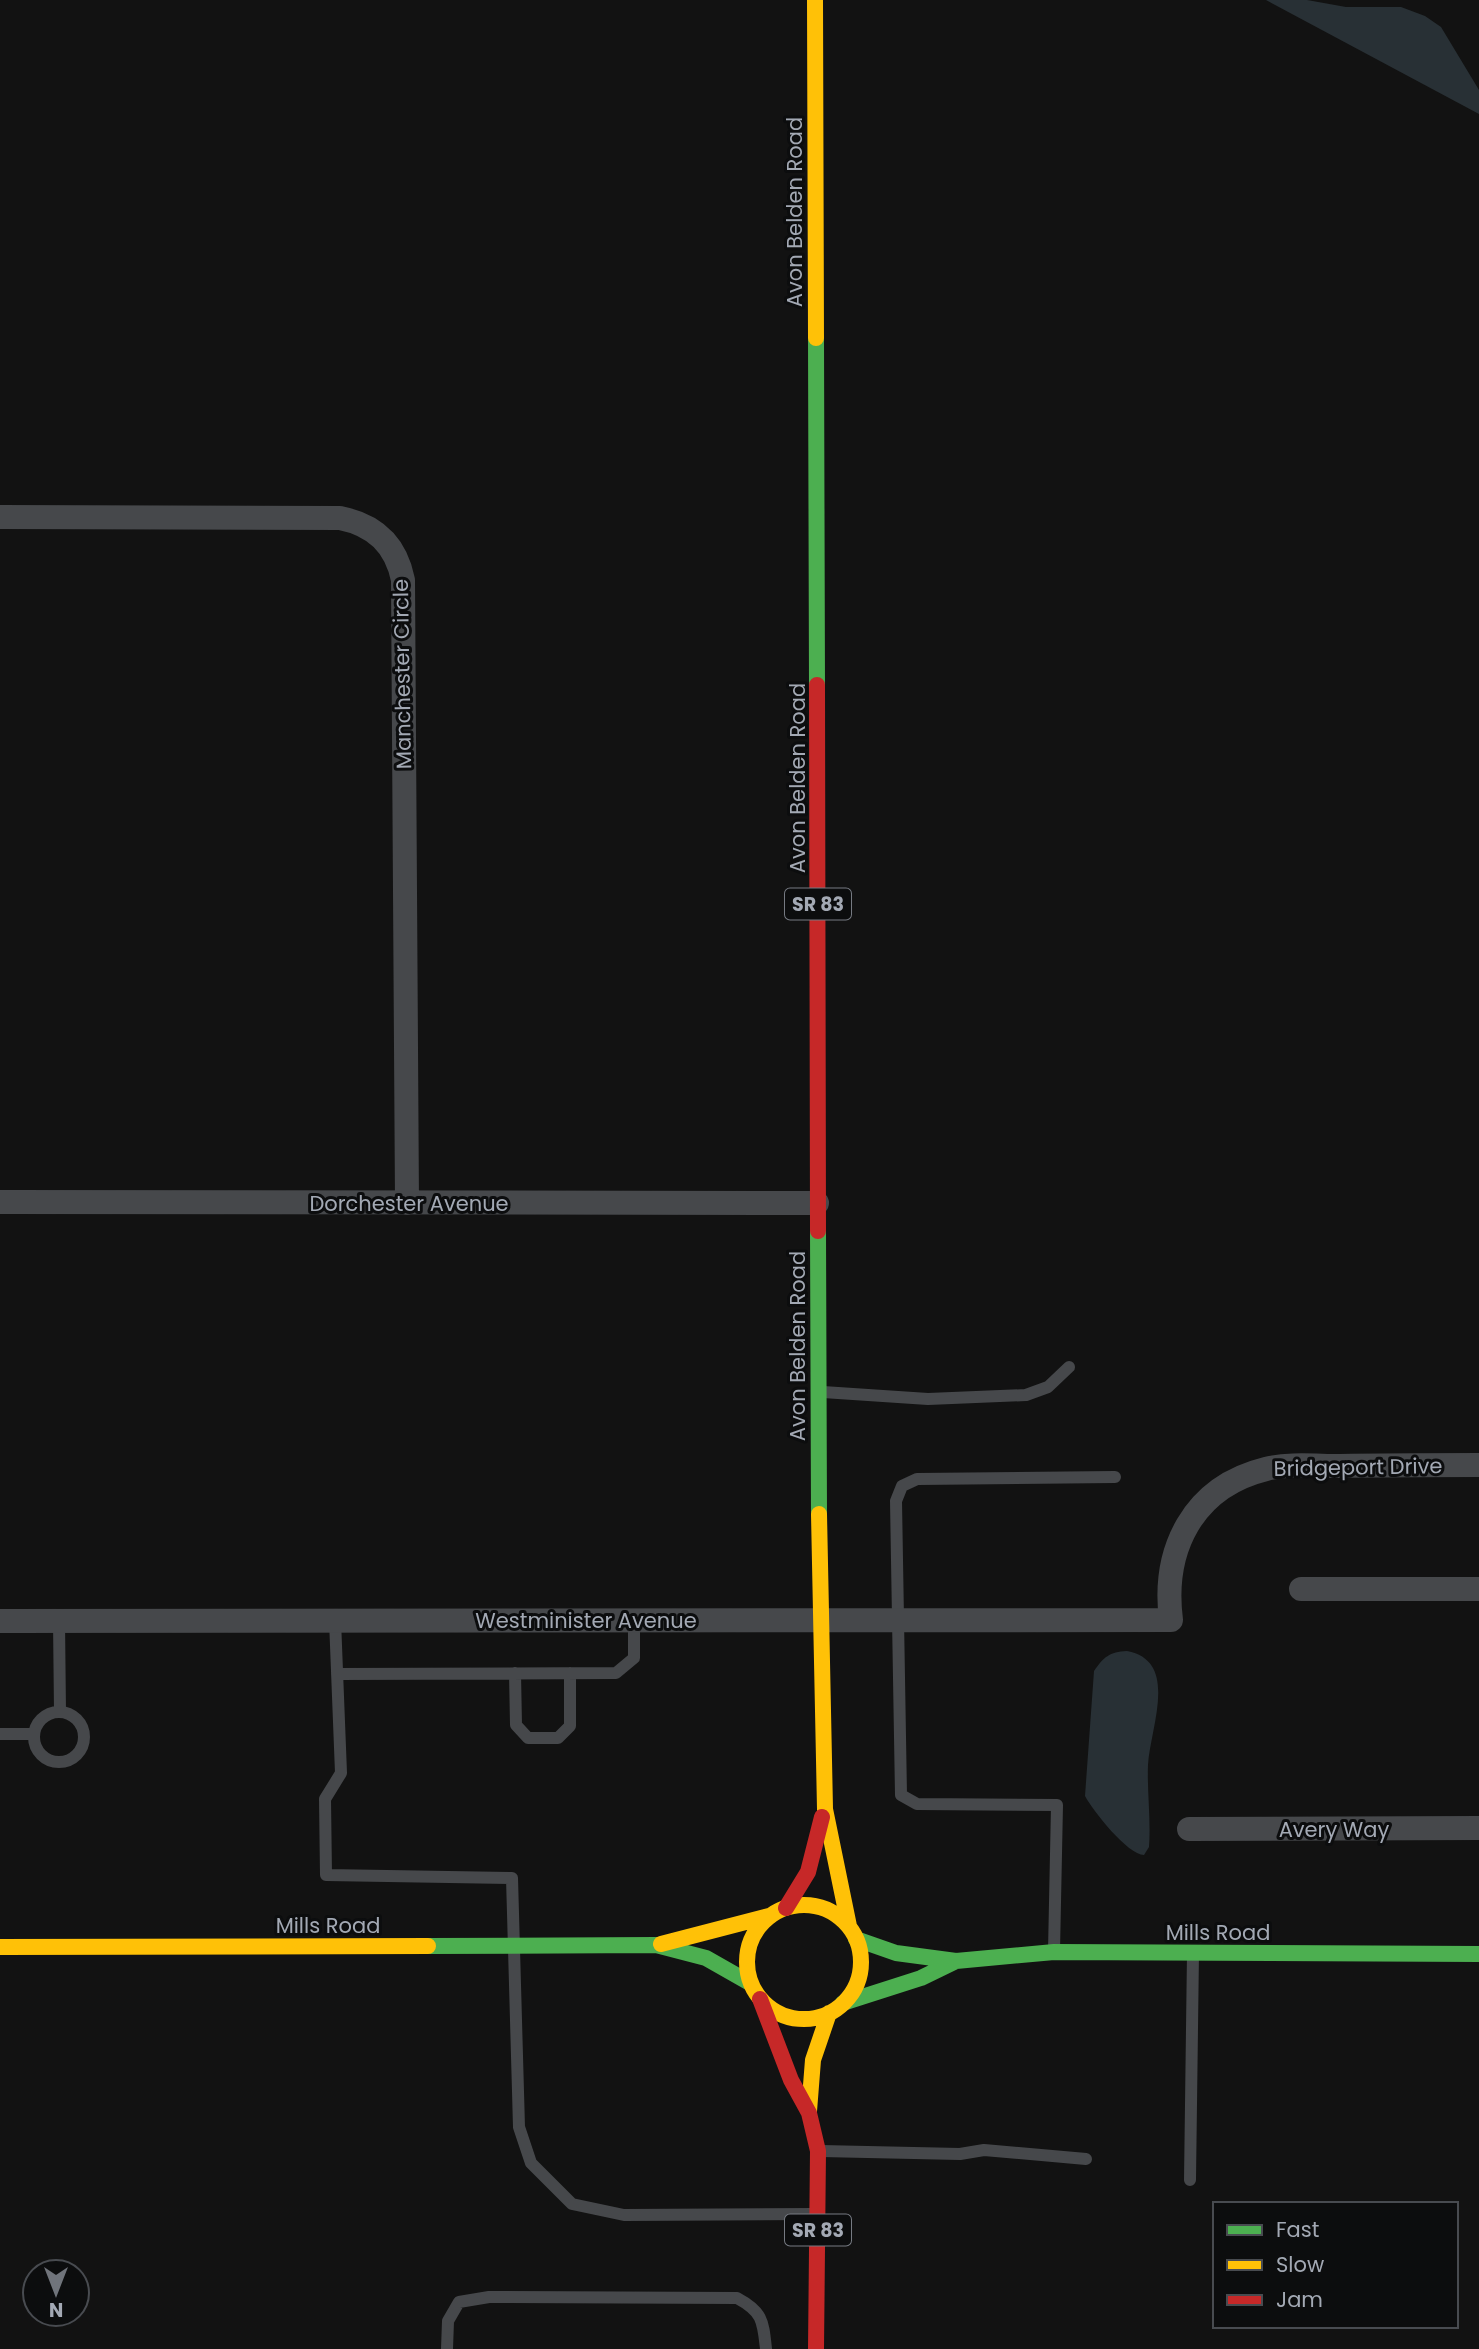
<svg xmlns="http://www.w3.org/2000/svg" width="1479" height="2349" font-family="Poppins,sans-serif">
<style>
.water{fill:#283035}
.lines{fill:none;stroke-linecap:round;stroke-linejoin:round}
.lane{stroke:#46484b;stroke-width:12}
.street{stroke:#46484b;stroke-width:24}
.fast{stroke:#4caf50;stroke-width:16}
.slow{stroke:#ffc107;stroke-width:16}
.jam{stroke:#c62828;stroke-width:16}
.labels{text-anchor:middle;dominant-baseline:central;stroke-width:6;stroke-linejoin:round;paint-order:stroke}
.shield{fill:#0c0d0e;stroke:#767a82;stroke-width:2}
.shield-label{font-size:19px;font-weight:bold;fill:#a3a9b4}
.street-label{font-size:21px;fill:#a3a9b4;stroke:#0c0d0e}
</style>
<rect width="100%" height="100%" fill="#121212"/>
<path class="water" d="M1266 0H1307L1346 7H1401L1425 16 1441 27 1479 90V114Z
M1127 1651C1180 1661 1150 1728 1148 1765 1147 1792 1151 1820 1149 1847L1144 1855C1128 1855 1093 1811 1085 1796L1094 1671C1104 1657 1109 1652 1127 1651Z"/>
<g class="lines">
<path class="lane" d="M823 1392 928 1399 1026 1395 1048 1387 1069 1367
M335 1620 341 1773 325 1799 326 1875 512 1878 519 2127 531 2163 572 2204 624 2215 814 2214
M59 1621 60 1712
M515 1673 516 1725 528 1738H558L570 1726V1673
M337 1674 616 1673 634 1658V1620
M34 1737a25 25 0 1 1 50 0a25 25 0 1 1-50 0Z
M0 1734H34
M1054 1951 1057 1805 917 1804 901 1795 896 1501 902 1486 917 1479 1115 1477
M821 2151 960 2154 984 2150 1086 2159
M1190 2180 1193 1953
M447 2349 448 2321 459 2302 489 2297 737 2298C763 2312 763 2321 766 2349"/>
<path class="street" d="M0 517 340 518C375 525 396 545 403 580L407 1203
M0 1202 817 1203
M1301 1589H1479
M0 1621 1171 1620C1162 1549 1193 1487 1266 1469 1289 1463 1316 1466 1340 1466 1386 1465 1433 1465 1479 1465
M1189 1829 1479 1828"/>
<path class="fast" d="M816 338 817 685
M818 1231 819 1514
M856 1939 896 1953 956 1961 1054 1952 1479 1954
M428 1946 656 1945 706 1958 750 1983
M843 2003 921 1978 956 1961"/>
<path class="slow" d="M815 0 816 338
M819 1514 825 1809 849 1926
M747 1962a57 57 0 1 1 114 0a57 57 0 1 1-114 0Z
M661 1944 769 1916
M0 1947 428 1946
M809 2111 813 2060 829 2013"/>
<path class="jam" d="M817 685 818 1231
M786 1908 808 1872 822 1817
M760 1999 791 2080 809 2113 818 2151 816 2349"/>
</g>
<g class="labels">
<g class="shield">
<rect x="785" y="888.5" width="66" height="31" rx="5"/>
<rect x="785" y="2214.5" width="66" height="31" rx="5"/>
</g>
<g class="shield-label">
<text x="818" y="904">SR 83</text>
<text x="818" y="2230">SR 83</text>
</g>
<g class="street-label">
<text transform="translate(794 212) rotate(-90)">Avon Belden Road</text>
<text transform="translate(402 674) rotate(-91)">Manchester Circle</text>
<text transform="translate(797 778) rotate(-90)">Avon Belden Road</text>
<text x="409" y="1203">Dorchester Avenue</text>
<text transform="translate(797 1346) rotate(-90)">Avon Belden Road</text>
<text transform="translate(1358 1467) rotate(-1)">Bridgeport Drive</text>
<text x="586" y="1620">Westminister Avenue</text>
<text x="1334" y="1829">Avery Way</text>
<text x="328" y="1925">Mills Road</text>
<text x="1218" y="1932">Mills Road</text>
</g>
</g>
<rect x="1213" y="2202" width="245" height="126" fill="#0c0d0e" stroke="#484b50" stroke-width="2"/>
<rect x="1227" y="2225" width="35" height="10" fill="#4caf50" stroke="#484b50" stroke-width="2"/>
<text x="1276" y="2237" font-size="21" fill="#a3a9b4">Fast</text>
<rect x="1227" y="2260" width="35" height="10" fill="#ffc107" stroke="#484b50" stroke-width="2"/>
<text x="1276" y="2272" font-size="21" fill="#a3a9b4">Slow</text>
<rect x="1227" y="2295" width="35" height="10" fill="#c62828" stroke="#484b50" stroke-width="2"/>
<text x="1276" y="2307" font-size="21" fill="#a3a9b4">Jam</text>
<g transform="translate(56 2293) rotate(180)"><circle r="33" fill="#0c0d0e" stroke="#484b50" stroke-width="2"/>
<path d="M0-5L12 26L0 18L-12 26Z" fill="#70747b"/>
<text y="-10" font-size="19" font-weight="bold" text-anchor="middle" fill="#a3a9b4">N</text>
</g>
</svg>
